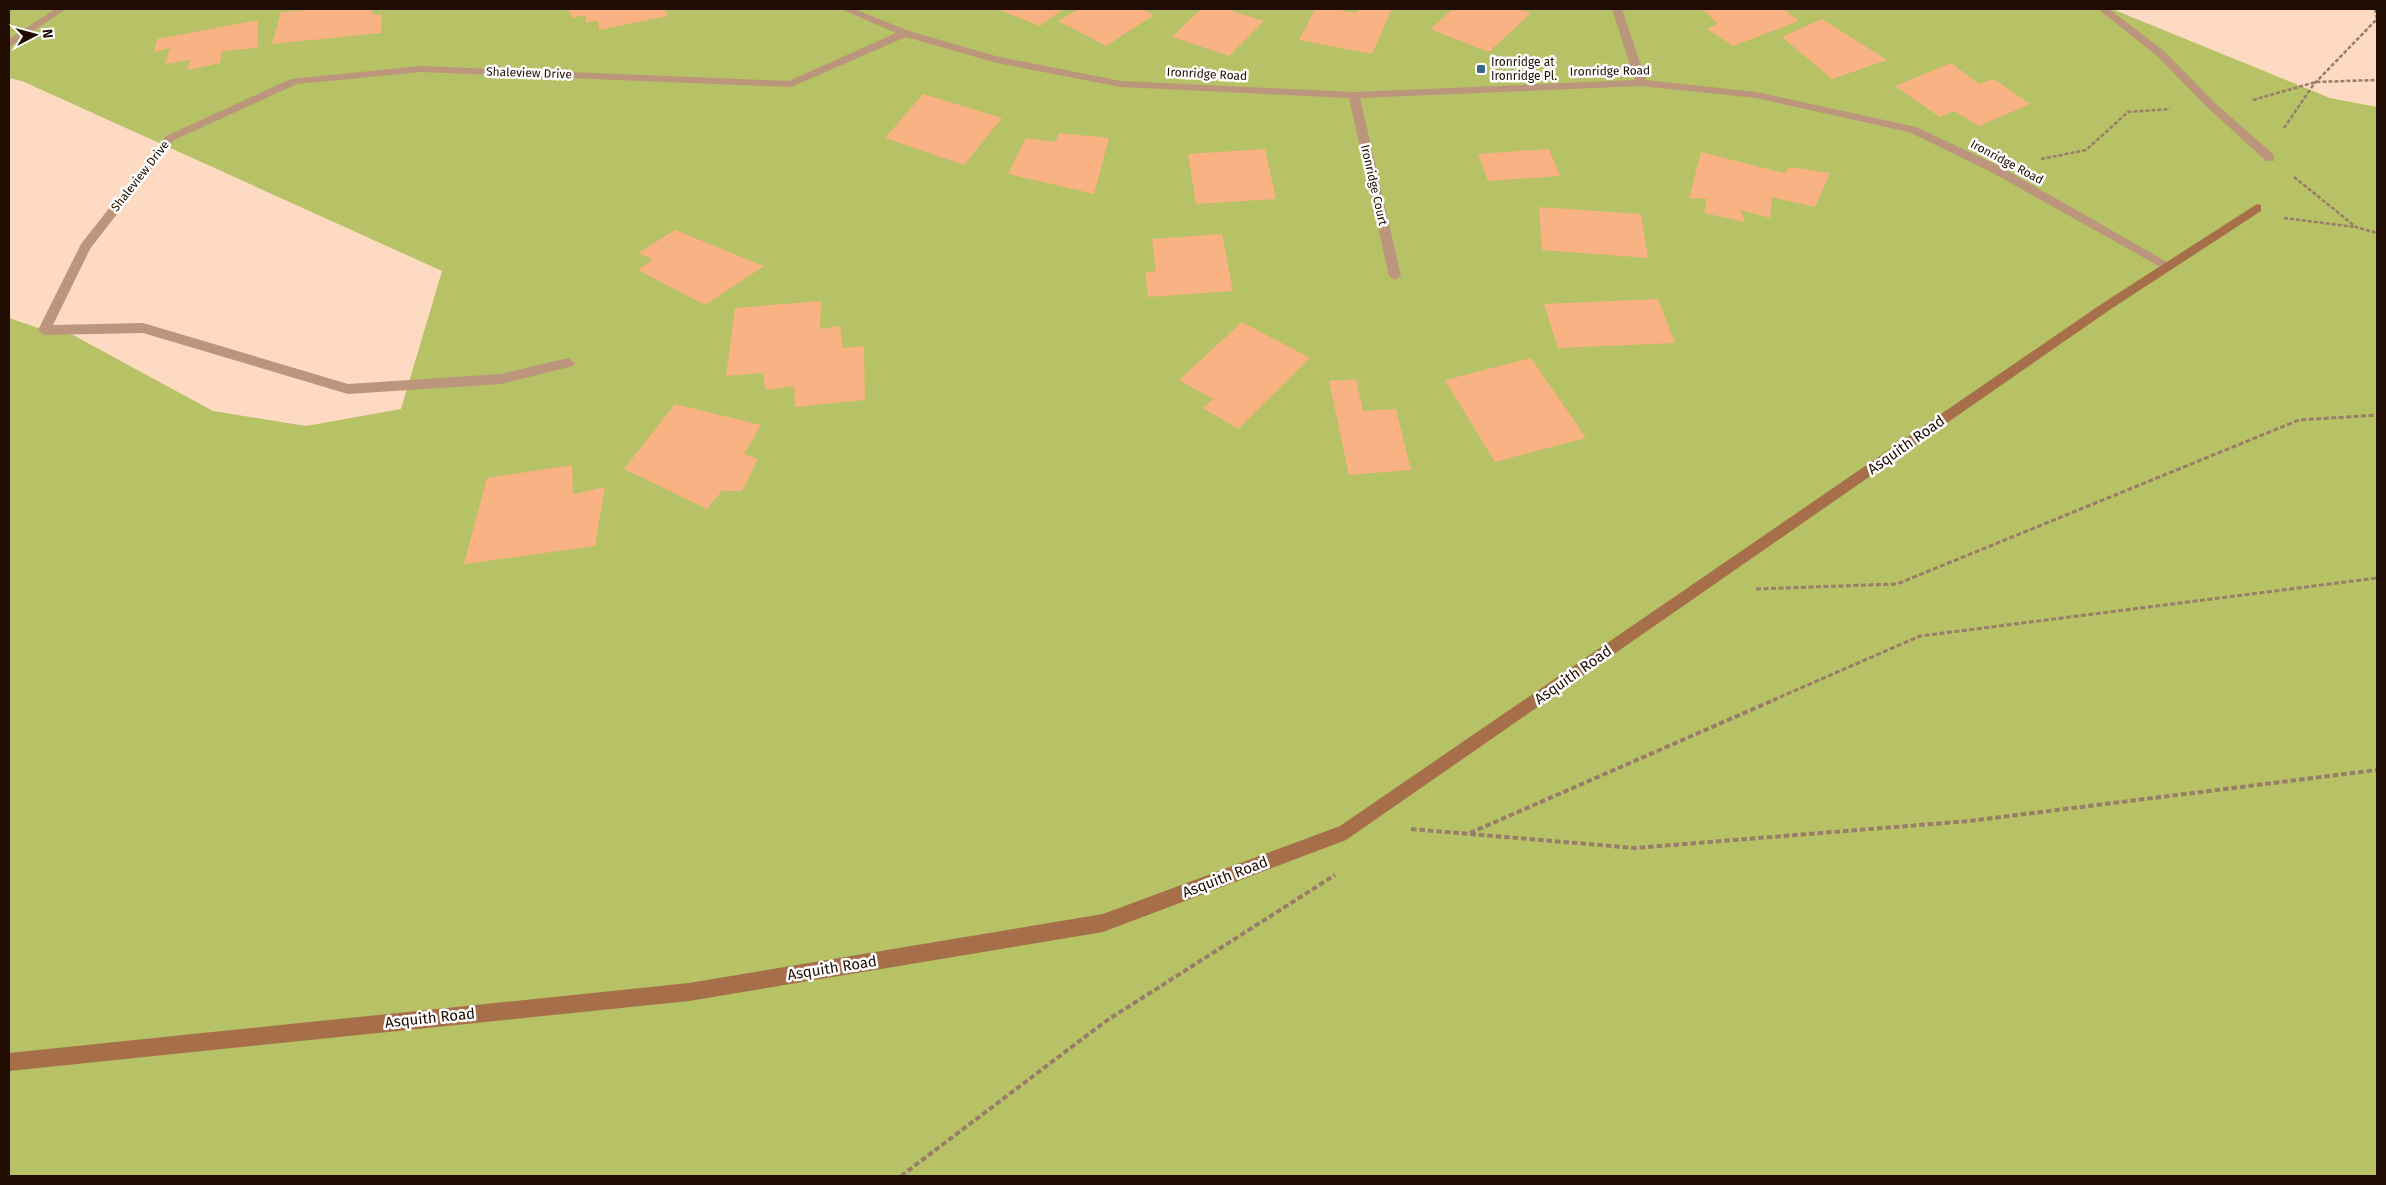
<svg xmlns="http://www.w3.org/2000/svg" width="2386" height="1185" font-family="'Fira Sans',sans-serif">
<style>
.green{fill:#b7c166}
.building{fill:#f8b283}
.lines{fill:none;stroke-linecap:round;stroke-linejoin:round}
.path-far2{stroke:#997c6a;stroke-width:2.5;stroke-dasharray:4 2;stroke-linecap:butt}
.path-far1{stroke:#997c6a;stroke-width:3;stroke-dasharray:5 2.5;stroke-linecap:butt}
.path{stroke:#997c6a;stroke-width:4;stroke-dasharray:5.5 3;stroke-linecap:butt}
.lane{fill:#bc957d;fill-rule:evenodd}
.street{fill:#bc957d;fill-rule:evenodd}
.secondary{fill:#a66f4a;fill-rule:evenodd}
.poi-dot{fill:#376b87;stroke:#fff;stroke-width:2}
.labels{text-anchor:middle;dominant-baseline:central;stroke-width:5;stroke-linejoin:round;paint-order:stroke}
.far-poi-label{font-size:12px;fill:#200c01;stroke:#fff;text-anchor:start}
.far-street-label{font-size:12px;fill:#200c01;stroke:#fff}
.street-label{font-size:15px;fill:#200c01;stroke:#fff}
</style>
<rect width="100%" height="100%" fill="#ffdac3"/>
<path class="green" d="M9 9H2112L2330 98 2377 107V1176H9V318L44 330 73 335 213 411 306 426 401 409 442 271 22 81 9 78Z"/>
<path class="building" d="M324 9H373L371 15 382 14 381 33 272 44 281 12Z
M568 9H664L668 16 599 30 598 20 586 23V15L572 18Z
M997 9H1063L1040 26Z
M1078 9H1142L1154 15 1106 46 1058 21Z
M1201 9H1226L1264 21 1229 56 1172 37Z
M1315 9H1333L1356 13 1358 9H1392L1372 54 1299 40Z
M1453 9H1521L1531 13 1489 52 1430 29Z
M1702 9H1783L1799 21 1733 46 1707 29 1718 24Z
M1822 19 1887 60 1832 79 1782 37Z
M258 20 257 48 222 51 220 63 187 70 191 60 165 64 170 48 154 52 157 39Z
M1951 63 1979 84 1994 79 2030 104 1979 126 1954 111 1940 117 1895 86Z
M923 94 1002 118 964 165 885 138Z
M1059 133 1109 138 1094 194 1008 174 1026 138 1055 142Z
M1265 149 1276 199 1196 204 1188 154Z
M1549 149 1560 176 1488 181 1478 154Z
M1701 152 1784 173 1790 167 1830 173 1815 207 1772 197 1770 218 1741 210 1745 222 1704 213 1707 199 1689 198Z
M1539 207 1641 214 1648 258 1542 250Z
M675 230 764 266 705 305 638 270 653 259 638 253Z
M1222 234 1233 291 1148 297 1145 272 1156 271 1152 239Z
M1658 299 1675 343 1558 348 1544 304Z
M821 301 820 329 840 326 843 348 864 346 865 400 795 407 794 386 765 390 763 373 726 376 735 308Z
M1242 322 1310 358 1238 429 1203 408 1213 399 1179 380Z
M1531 358 1586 438 1495 462 1445 380Z
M1356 379 1363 411 1396 409 1411 470 1349 475 1329 381Z
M675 404 761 425 744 454 758 459 742 491H722L707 509 624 469Z
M572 465 573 494 605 487 595 546 464 564 487 478Z"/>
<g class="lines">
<path class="path-far2" d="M2375 9 2377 19
M2253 100 2316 82 2377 80
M2284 128 2314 84 2377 19
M2041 159 2086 150 2128 112 2170 109
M2294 177 2356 227 2377 233
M2284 218 2355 227"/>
<path class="path-far1" d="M1756 589 1897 584 2299 420 2377 415
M1773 700 1920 636 2377 578"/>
<path class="path" d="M1411 829 1635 848 1969 821 2377 770
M1470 833 1776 699
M901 1176 1106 1021 1335 875"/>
<path class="lane" d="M55 9H66L9 47V39Z
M2098 9H2109L2164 51 2215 103 2274 155V161H2266L2207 107 2156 55Z"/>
<path class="street" d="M841 9H854L909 31 999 57 1121 81 1354 92 1635 80 1612 9H1622L1646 80 1756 92 1916 127 1999 166 2174 266 2168 270 2164 269 1991 172 1909 132 1756 98 1641 86 1360 98 1401 276 1395 280 1389 276 1349 98 1121 87 997 63 906 37 791 87 421 72 297 84 174 140 90 249 53 325 143 323 348 384 501 374 568 358 575 363 573 366 501 384 348 394 143 333 44 335 38 330 81 244 166 136 291 79 421 66 789 81 896 33Z"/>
<path class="secondary" d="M2257 204 2261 205V211L2111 309 1346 840 1103 932 689 1001 9 1071V1053L689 983 1103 914 1340 826 2103 303Z"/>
</g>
<rect class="poi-dot" x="1476" y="64" width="10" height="10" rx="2.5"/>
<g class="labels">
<g class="far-poi-label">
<text x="1491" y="62">Ironridge at<tspan x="1491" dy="14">Ironridge Pl.</tspan></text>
</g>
<g class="far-street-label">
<text transform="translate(1610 71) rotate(-1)">Ironridge Road</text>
<text transform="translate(529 73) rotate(2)">Shaleview Drive</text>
<text transform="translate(1207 74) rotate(3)">Ironridge Road</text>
<text transform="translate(2007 162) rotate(28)">Ironridge Road</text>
<text transform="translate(140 176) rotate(-52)">Shaleview Drive</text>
<text transform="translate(1374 185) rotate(77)">Ironridge Court</text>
</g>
<g class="street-label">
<text transform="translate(1906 445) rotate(-35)">Asquith Road</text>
<text transform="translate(1573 675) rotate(-35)">Asquith Road</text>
<text transform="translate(1225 877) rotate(-21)">Asquith Road</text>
<text transform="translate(832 968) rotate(-9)">Asquith Road</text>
<text transform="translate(430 1018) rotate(-6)">Asquith Road</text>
</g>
</g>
<rect width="2386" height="1185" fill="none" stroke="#200c01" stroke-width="20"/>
<g transform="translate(35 35) rotate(84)" stroke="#ffffff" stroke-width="4" paint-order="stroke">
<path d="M0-4L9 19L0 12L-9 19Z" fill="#200c01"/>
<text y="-8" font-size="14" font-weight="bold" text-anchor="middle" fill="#200c01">N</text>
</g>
</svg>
